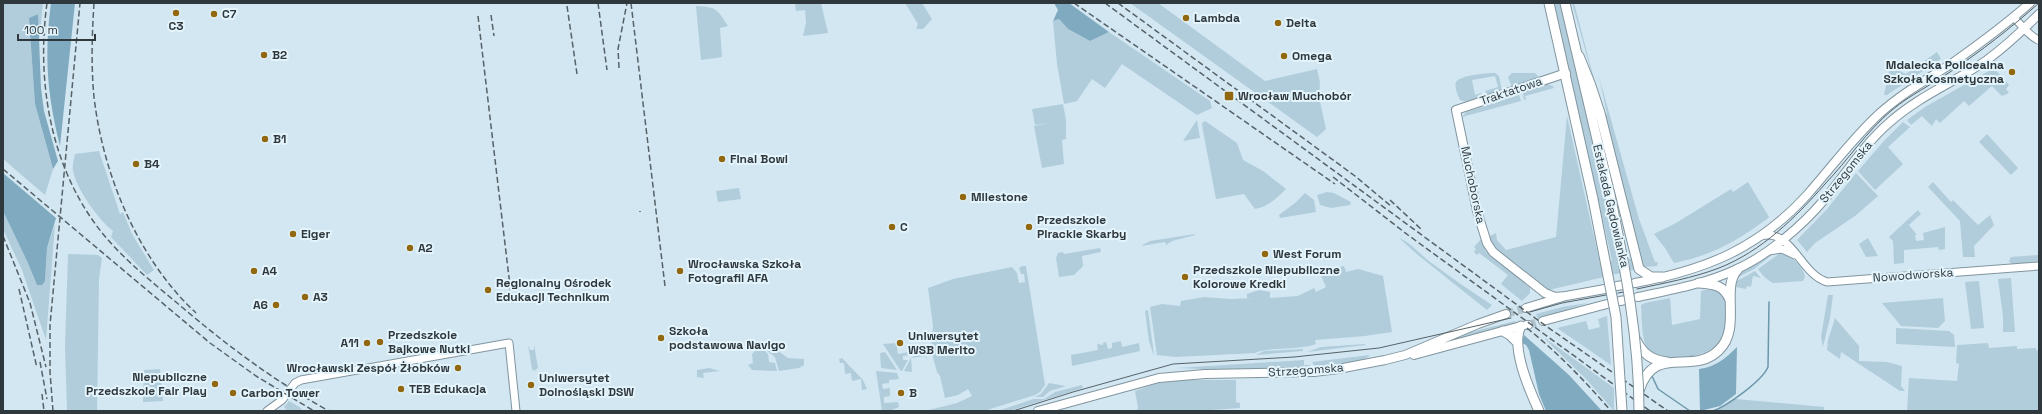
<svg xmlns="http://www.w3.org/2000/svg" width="2042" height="414" font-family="'Space Grotesk',sans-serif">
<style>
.green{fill:#b1cddb}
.forest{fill:#80aabf}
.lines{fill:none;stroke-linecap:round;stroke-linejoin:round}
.stream{stroke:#6c96aa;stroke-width:1.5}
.secondary-tunnel{stroke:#b1c4ce;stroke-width:8;stroke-dasharray:8 4;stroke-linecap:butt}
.tertiary-casing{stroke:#81959f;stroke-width:9}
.secondary-casing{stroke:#81959f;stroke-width:10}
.primary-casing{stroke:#81959f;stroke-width:11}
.tertiary{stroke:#fff;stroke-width:7}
.secondary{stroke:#fff;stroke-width:8}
.primary{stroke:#fff;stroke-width:9}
.tram{stroke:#566268;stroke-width:1}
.rail{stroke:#566268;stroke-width:1.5;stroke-dasharray:6 3;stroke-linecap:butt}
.primary-bridge-casing{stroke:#81959f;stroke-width:11;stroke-linecap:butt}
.primary-bridge{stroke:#fff;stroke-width:9}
.poi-dot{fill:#916810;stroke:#e3f4fc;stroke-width:1.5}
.labels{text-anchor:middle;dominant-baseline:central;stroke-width:4;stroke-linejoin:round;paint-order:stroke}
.poi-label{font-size:12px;font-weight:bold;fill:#2f383c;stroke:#e3f4fc;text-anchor:start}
.street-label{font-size:12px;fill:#2f383c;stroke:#e3f4fc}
</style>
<rect width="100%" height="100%" fill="#d2e7f2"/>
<path class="green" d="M3 3H43L38 51V14L29 18 35 104 53 169 45 195 3 159Z
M795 3H821L828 33 803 36 806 23 805 10 796 11Z
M905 3H922L932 19 923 29H916L918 24Z
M1130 3H1158L1265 81 1317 69 1320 82 1319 97 1326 129 1317 137Z
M1554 3H1560L1568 26 1619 261 1632 258 1635 268 1633 270 1549 290H1546L1496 249 1491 241 1490 236 1496 233 1497 240 1506 250 1556 237 1567 116 1600 263 1612 261Z
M1572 3H1574L1602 109Z
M696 6C717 7 717 9 728 26L720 28 722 57 701 60Z
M1059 19 1068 29 1090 41 1109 32 1210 101 1212 108 1197 115 1122 64 1105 88 1092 79 1077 101 1064 104 1057 64 1053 21Z
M1937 52 1941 59 1887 95H1884L1890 67 1894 70 1896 69 1906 74Z
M1994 68 2009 85 2006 89 2009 93 2002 96 1992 86 1969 106 1964 101 1940 123 1936 119 1932 126 1922 116 1911 125 1907 120 1925 107Z
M1495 73 1499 76 1502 91 1488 97 1485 91 1498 87 1495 76 1472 80 1475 95 1481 93 1483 98 1466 102 1460 100C1458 96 1454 86 1456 82 1461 75 1486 73 1495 73Z
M1512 73H1535L1540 78 1512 88 1508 77Z
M1599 77 1639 219 1655 262H1658L1657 266 1642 267 1604 116 1607 114Z
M1547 84 1553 86 1554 88 1525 96 1526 99 1524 100 1523 93Z
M1519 95 1521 101 1462 117 1466 112Z
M1063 104 1066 120V139L1062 140 1064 164 1042 168 1034 126 1048 123 1035 125 1032 109Z
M1197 120 1200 138 1183 141Z
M1205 121 1237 143 1243 160 1263 171 1286 189C1276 199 1269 206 1255 209L1244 194 1216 199 1203 131 1202 123Z
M1903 122 1910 127 1888 147 1903 164 1875 190 1858 171 1883 142Z
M1987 134 2018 168 2011 175 1979 142Z
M99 151 120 214 123 212 132 234 154 270 147 275 111 237 113 231C99 221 75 187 73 170 72 165 74 159 75 154Z
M1856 173 1878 196 1855 216 1815 243 1807 252 1797 240 1827 209Z
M1748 182 1769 217 1767 219C1735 242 1713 255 1674 263L1665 248 1654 234 1676 223 1731 189 1733 192Z
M1933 182 1951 202 1953 200 1978 225 1990 215 1994 225 1974 246 1975 257H1963L1960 221 1928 187Z
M739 188 741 199 718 202 716 191Z
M1327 192 1334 193 1351 202 1350 205 1331 208 1320 205 1317 195Z
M1305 193 1314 200 1316 212 1280 218 1279 215 1295 203Z
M1918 210 1921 214 1909 225 1917 235H1915L1916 241 1924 240 1923 233 1945 227V249L1939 250 1938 247 1904 250V263L1894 264 1893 241 1889 237Z
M3 211 27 261 37 285 45 281 47 248 55 224 46 340 22 270 3 229Z
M1195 234V235L1172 241 1166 245 1165 242 1141 246 1150 241Z
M1399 238C1412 243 1421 256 1433 264 1452 278 1472 292 1492 305L1487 310 1418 255Z
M1868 238 1878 256 1866 257 1859 244Z
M1481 239 1486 251 1530 288V293L1522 301 1501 284 1508 275 1479 253 1477 255 1474 252 1476 249 1474 247Z
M1100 248 1101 252 1082 256 1083 266 1074 275 1059 277 1056 258 1058 253 1063 252 1064 254Z
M1777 251 1754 269 1735 279 1738 275Z
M1783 251C1791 256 1804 267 1805 277L1803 281 1773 283C1767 280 1763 276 1758 269Z
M68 254 98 255 102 258 99 279 97 411H67L65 346Z
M2039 255V263L2013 265 2009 261 2011 257Z
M1022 266H1026L1045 385 1040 392 1035 395 984 411H925L957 403 972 396 968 389 958 395 945 398 940 376 937 372 931 350 933 326 928 288 953 279 1012 267 1017 273 1019 283 1025 282 1024 274H1021L1019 268Z
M1344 266 1346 272 1358 269 1383 276 1392 332 1365 336 1315 340 1316 344C1296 351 1274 346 1255 353L1176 357 1157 355 1150 307 1162 304 1180 306 1181 301 1204 297 1231 299 1255 298H1247V294L1259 290 1270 292V298L1298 296 1314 288 1316 292 1326 287 1319 271Z
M1755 271 1761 278 1753 276 1751 287 1747 286 1746 289 1736 287 1737 281Z
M2011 278 2015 332H2003V316L1998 279Z
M1979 281 1984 328 1971 329 1965 282Z
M1708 289H1716L1726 299C1726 312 1729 329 1721 341 1711 357 1657 367 1647 348 1641 337 1642 318 1641 305L1645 303 1670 298 1672 325 1700 319 1701 291Z
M1828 295H1833L1830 318 1823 347 1821 337Z
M1943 298 1945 321 1938 328 1901 326 1882 303Z
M1588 303 1538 319 1536 314 1562 307Z
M1148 310 1154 355V356L1149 341 1145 311Z
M1607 316 1611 365 1557 328 1586 321 1589 330 1600 327 1598 319Z
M1835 318 1859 346V361L1887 362 1902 366 1901 386 1905 391H1900L1841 352 1840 359 1827 350 1828 340Z
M1515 321 1516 324 1429 348 1455 336Z
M1896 328 1949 331 1954 335 1955 347 1896 344Z
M1545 338 1614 388V411L1586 379 1545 339Z
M1121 341 1122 347 1139 343 1140 351 1072 366 1071 355 1098 350 1097 344 1103 345V343L1106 342 1108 349 1112 348V343Z
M896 343 898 354 919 350 912 355 903 356V360H908L902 371 900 370 883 344Z
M1988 343 1989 348 2017 346V349L2036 348V350H2039V411H1907L1909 378 1957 381 1959 364 1956 363 1957 345Z
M534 344 538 368 534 371 532 369 528 345 530 350H534Z
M1365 344V345L1307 352 1321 347Z
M760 346 768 354 769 362 775 363 777 371 752 370 748 365 753 363 752 354Z
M923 346 925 347 927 360 925 356 911 358 912 372 904 371 911 358 923 350Z
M774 348 788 358 804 359V365L799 368 779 371 775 357 765 349Z
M1303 349V351L1256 355 1264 351Z
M885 352 897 370 881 368 880 353Z
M1370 355C1364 364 1327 366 1315 367L1312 362Z
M842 358 863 380 867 389 862 390 861 379 852 381 851 373 845 374 844 363H840L839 359Z
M1304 360V365H1310L1312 368 1226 370 1177 368Z
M709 368 720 371 703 373 704 378 697 377V370Z
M160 369 163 401 143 402 144 370Z
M876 371 897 373 899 379 889 380V383L882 384 883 389 890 388V396L884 397V403L898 402 899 407 889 411H882Z
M1185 380H1236V402L1240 403V408L1196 411H1137L1138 408 1135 391 1157 383Z
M1049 383 1066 386 1050 391 1043 397H1035L1041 394Z
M1082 385 1083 388 1009 411H997L1034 399H1044L1055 392Z
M1736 399 1824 407V411H1713Z
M289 401 301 408 302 411H287L284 407Z"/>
<path class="forest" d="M51 3H75L60 146C47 94 44 56 51 3Z
M1054 3H1069L1109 32 1090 41 1068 29 1059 19 1053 21 1058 10Z
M38 14 41 88 44 111 58 161 53 169 35 104 29 18Z
M3 173 56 218 47 248 45 281 42 285H37L27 261 3 211Z
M1524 335 1569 375 1602 411H1546L1539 394 1529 350 1526 345 1522 343Z
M1737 347 1736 394 1720 406 1700 411 1699 369C1715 367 1725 359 1737 347Z"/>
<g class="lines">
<path class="stream" d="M1652 376 1658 389 1690 411
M1713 411C1727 406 1762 381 1768 367L1769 302"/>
<path class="secondary-tunnel" d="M1506 314 1526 308
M1528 325 1543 321"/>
<defs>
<path id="tertiary" d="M2013 17C2022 25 2028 35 2038 40
M1761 236C1792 228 1800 274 1827 282L2039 266
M1769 251 1782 249 1795 255
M267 411 282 400 295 383 301 380 509 343 516 411"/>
<path id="secondary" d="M1566 73 1456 110 1477 211 1487 243 1493 252 1545 293 1555 297 1566 296
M1635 283C1705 270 1758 249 1807 195 1831 168 1852 139 1879 114 1901 94 1926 80 1951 64 1978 45 2005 25 2030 3
M1617 286 1623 285
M1638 297C1671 290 1705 284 1737 269 1768 255 1802 226 1824 200 1846 174 1864 144 1890 122 1919 96 1955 82 1987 60 2006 46 2022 31 2039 14
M1620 301 1626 300
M1526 308 1566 296 1605 289
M1543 321 1607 304
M1527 325H1528
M1414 355 1521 326
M1038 411 1159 378 1205 374 1314 372 1338 369 1385 360 1405 355 1478 324 1506 314"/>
<path id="primary" d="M1549 3 1593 199
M1565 3 1610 195
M1579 56 1590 83 1600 113 1639 269 1651 277H1662
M1699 283C1714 284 1724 285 1730 300
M1521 326C1510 347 1530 391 1539 411
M1503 331 1510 335 1517 342
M1636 340C1643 354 1651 360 1667 362
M1639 391C1654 342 1692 377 1719 350 1742 328 1720 287 1738 269"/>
</defs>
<use href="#tertiary" class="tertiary-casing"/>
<use href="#secondary" class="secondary-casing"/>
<use href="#primary" class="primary-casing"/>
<use href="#tertiary" class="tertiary"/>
<use href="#secondary" class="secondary"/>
<use href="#primary" class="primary"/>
<path class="tram" d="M1637 289C1664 283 1693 278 1719 268 1762 251 1795 218 1825 184 1848 160 1866 132 1892 110 1910 95 1931 85 1950 72 1981 51 2011 28 2039 3
M1618 293 1624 292
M1530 312 1562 303 1606 295
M1013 411 1073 392 1173 364 1294 357 1379 348 1511 318"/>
<path class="rail" d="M47 3C36 83 51 170 103 234 126 262 156 285 183 308 229 347 276 382 329 411
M94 3C92 34 91 66 94 97 103 175 138 259 196 313
M598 3 607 70
M631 3 665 286
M1074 3 1335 184
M1105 3 1546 326 1668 411
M1118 3 1355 176 1392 207
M567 6 577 74
M491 15 494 36
M478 16 512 303
M619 68 618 49 627 3
M3 169 210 343 256 376 314 411
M1333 177 1408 235 1650 411
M1390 200 1421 229
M640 211V212
M3 236 30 303 46 367
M19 289 37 368
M1527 328C1558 353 1585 381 1611 411
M40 362 47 399
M42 394 44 411
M53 411 50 372V325L80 3"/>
<defs>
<path id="primary-bridge" d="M1610 195C1625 267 1639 338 1639 411
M1593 199 1616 317 1622 411"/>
</defs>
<use href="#primary-bridge" class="primary-bridge-casing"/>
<use href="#primary-bridge" class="primary-bridge"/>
</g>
<g class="poi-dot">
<circle cx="176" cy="13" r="4"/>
<circle cx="214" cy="14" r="4"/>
<circle cx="1186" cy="18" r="4"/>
<circle cx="1278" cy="23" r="4"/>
<circle cx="264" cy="55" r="4"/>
<circle cx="1284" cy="56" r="4"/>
<circle cx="2012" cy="72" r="4"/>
<rect x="1224" y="91" width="10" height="10" rx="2"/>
<circle cx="265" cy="139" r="4"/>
<circle cx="722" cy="159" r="4"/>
<circle cx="136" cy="164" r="4"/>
<circle cx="963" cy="197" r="4"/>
<circle cx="892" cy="227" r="4"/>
<circle cx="1029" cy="227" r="4"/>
<circle cx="293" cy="234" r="4"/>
<circle cx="410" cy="248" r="4"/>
<circle cx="1265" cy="254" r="4"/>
<circle cx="254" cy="271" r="4"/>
<circle cx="680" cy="271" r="4"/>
<circle cx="1185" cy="277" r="4"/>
<circle cx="488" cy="290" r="4"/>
<circle cx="305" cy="297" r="4"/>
<circle cx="276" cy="305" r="4"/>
<circle cx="661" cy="338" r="4"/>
<circle cx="380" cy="342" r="4"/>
<circle cx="367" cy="343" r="4"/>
<circle cx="900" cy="343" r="4"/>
<circle cx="458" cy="368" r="4"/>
<circle cx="215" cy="384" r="4"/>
<circle cx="531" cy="385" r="4"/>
<circle cx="401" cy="389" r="4"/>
<circle cx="233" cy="393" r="4"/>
<circle cx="901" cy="393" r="4"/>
</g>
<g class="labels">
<g class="poi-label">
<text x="222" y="14">C7</text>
<text x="1194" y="18">Lambda</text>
<text x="1286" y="23">Delta</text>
<text x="176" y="26" text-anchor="middle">C3</text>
<text x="272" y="55">B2</text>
<text x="1292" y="56">Omega</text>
<text x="2004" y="65" text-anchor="end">Mdalecka Policealna<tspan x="2004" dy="14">Szkoła Kosmetyczna</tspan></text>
<text x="1238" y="96">Wrocław Muchobór</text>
<text x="273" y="139">B1</text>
<text x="730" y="159">Final Bowl</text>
<text x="144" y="164">B4</text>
<text x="971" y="197">Milestone</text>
<text x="1037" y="220">Przedszkole<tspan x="1037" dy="14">Pirackie Skarby</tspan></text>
<text x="900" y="227">C</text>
<text x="301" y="234">Eiger</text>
<text x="418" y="248">A2</text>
<text x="1273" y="254">West Forum</text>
<text x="688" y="264">Wrocławska Szkoła<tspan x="688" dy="14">Fotografii AFA</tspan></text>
<text x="1193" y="270">Przedszkole Niepubliczne<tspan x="1193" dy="14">Kolorowe Kredki</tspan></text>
<text x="262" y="271">A4</text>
<text x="496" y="283">Regionalny Ośrodek<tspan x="496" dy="14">Edukacji Technikum</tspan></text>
<text x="313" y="297">A3</text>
<text x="268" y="305" text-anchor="end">A6</text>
<text x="669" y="331">Szkoła<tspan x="669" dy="14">podstawowa Navigo</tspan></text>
<text x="388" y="335">Przedszkole<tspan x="388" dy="14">Bajkowe Nutki</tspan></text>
<text x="908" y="336">Uniwersytet<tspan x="908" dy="14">WSB Merito</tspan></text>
<text x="359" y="343" text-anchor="end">A11</text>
<text x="450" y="368" text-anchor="end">Wrocławski Zespół Żłobków</text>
<text x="207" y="377" text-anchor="end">Niepubliczne<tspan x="207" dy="14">Przedszkole Fair Play</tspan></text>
<text x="539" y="378">Uniwersytet<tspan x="539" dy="14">Dolnośląski DSW</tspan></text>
<text x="409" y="389">TEB Edukacja</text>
<text x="241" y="393">Carbon Tower</text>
<text x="909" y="393">B</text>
</g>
<g class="street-label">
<text transform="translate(1511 91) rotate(-19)">Traktatowa</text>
<text transform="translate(1846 172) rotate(-51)">Strzegomska</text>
<text transform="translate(1473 185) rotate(78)">Muchoborska</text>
<text transform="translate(1611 206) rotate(77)">Estakada Gądowianka</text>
<text transform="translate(1913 275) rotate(-4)">Nowodworska</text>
<text transform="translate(1306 370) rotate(-4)">Strzegomska</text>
</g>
</g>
<rect width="2042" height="414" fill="none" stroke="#2f383c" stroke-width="8"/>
<path d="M18 34v6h77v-6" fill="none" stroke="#2f383c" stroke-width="2"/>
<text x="24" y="34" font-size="12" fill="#2f383c" stroke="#e3f4fc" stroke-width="3" paint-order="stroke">100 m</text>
</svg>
